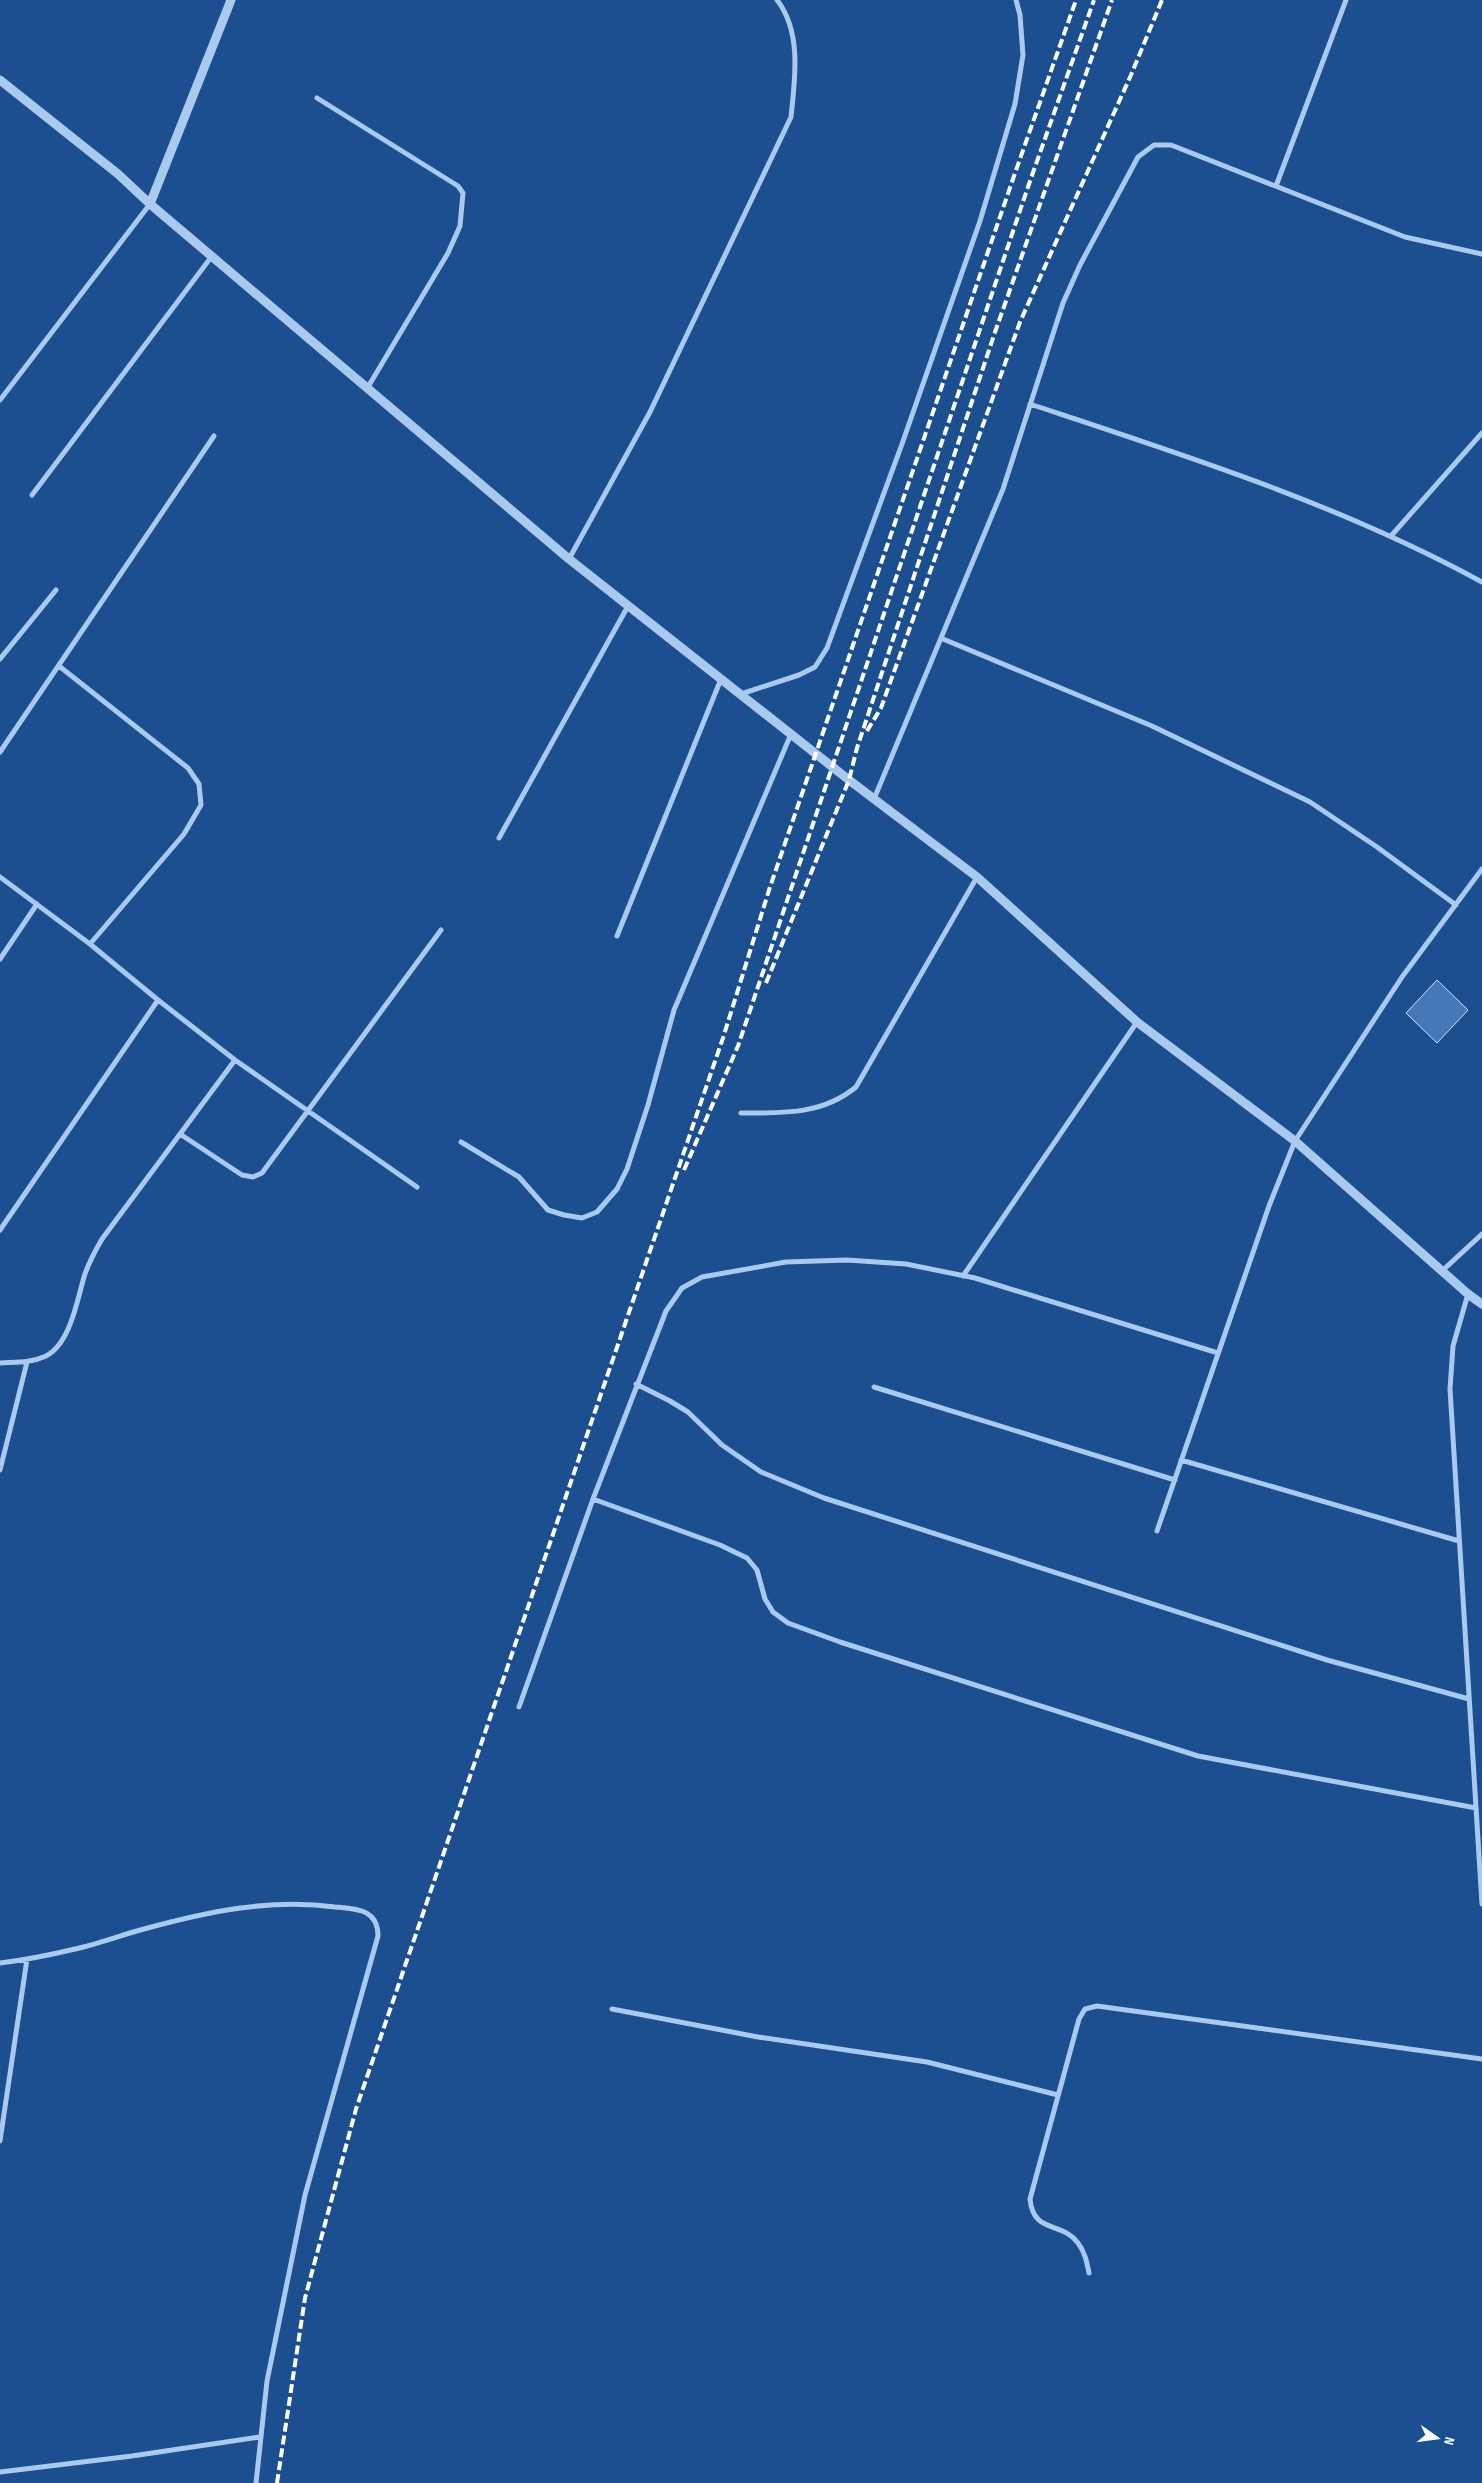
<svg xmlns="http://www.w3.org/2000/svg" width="1482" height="2483" font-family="'Sofia Sans Condensed',sans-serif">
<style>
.building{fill:#4478b7;stroke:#cfe3fa}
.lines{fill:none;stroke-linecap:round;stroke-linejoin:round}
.minor{stroke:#a9c9ee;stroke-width:5}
.tertiary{stroke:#a9c9ee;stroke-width:9}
.rail{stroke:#fff;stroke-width:4;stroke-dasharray:9 4;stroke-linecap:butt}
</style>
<rect width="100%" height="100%" fill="#1b4f8f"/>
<path class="building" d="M1437 980 1468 1010 1437 1043 1406 1013Z"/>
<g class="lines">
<path class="minor" d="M317 98 458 186 463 193 460 226 448 253 368 387
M1276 186 1346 0
M0 400 150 204
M1030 404C1184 455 1339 504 1482 582
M32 495 212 256
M1391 536 1482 433
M569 559 650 412 791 117C795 79 802 32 777 0
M943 639 1152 726 1310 802 1377 847 1456 905
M0 659 56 590
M59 666 188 768 199 784 201 805 184 834 90 944
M741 694 799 675 815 667 827 648 902 444 980 221 1015 104 1023 55 1020 15 1016 0
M0 752 214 436
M874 799 1003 489 1063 303 1080 265 1138 157 1154 145H1171L1405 237 1482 254
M499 838 628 606
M0 877 90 944 158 1000 0 1230
M617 936 721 679
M0 959 37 904
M158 1000 235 1060 417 1187
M741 1113C783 1113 822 1115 856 1087L977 877
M180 1134 242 1175 253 1177 262 1173 441 930
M461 1142 519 1177 548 1210 564 1215 582 1218 597 1212 617 1189 627 1169 648 1105 674 1010 791 734
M1442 1271 1482 1234
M963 1276 1137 1022
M1468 1294 1453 1346 1450 1389 1482 1904
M0 1363C16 1362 31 1363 46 1356 70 1344 77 1301 84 1277 88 1264 95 1251 102 1239L235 1060
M636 1384 670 1401 688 1412 722 1445 761 1472 824 1498 1327 1660 1469 1699
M874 1387 1175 1480
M1181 1460 1459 1541
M0 1470 27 1362
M593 1499 720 1545 747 1558 757 1570 765 1599 773 1612 788 1623 840 1642 1198 1756 1476 1808
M1157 1531 1269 1206 1295 1141 1402 977 1482 869
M519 1707 593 1499 666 1311 682 1288 702 1277 786 1262 847 1260 906 1264 975 1278 1218 1353
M0 1963C25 1960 50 1955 75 1949 98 1944 121 1935 144 1929 206 1912 271 1898 335 1907 357 1909 378 1909 378 1936L305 2195 267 2381 256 2483
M612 2009 758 2037 927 2062 1058 2095
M0 2141 27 1959
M1089 2273C1087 2263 1085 2252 1078 2243 1062 2221 1033 2234 1030 2199L1079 2019 1085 2009 1097 2006 1482 2059
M0 2472 132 2456 260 2437"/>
<path class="tertiary" d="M0 80 118 174 150 204 569 559 849 780 977 877 1137 1022 1295 1141 1468 1294 1482 1304
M150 204 231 0"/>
<path class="rail" d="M867 731 881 708 1020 322 1131 75 1162 0
M766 983 849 780 857 748 994 335 1112 0
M684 1170 738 1046 1030 181 1094 0
M277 2483 305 2298 356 2109 723 1038 770 887 1014 176 1076 0"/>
</g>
<g transform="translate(1437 2438) rotate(104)" stroke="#1b4f8f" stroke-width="4" paint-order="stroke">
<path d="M0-4L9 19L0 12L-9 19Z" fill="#ffffff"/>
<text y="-8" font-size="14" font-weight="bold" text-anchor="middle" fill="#ffffff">N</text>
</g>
</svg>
